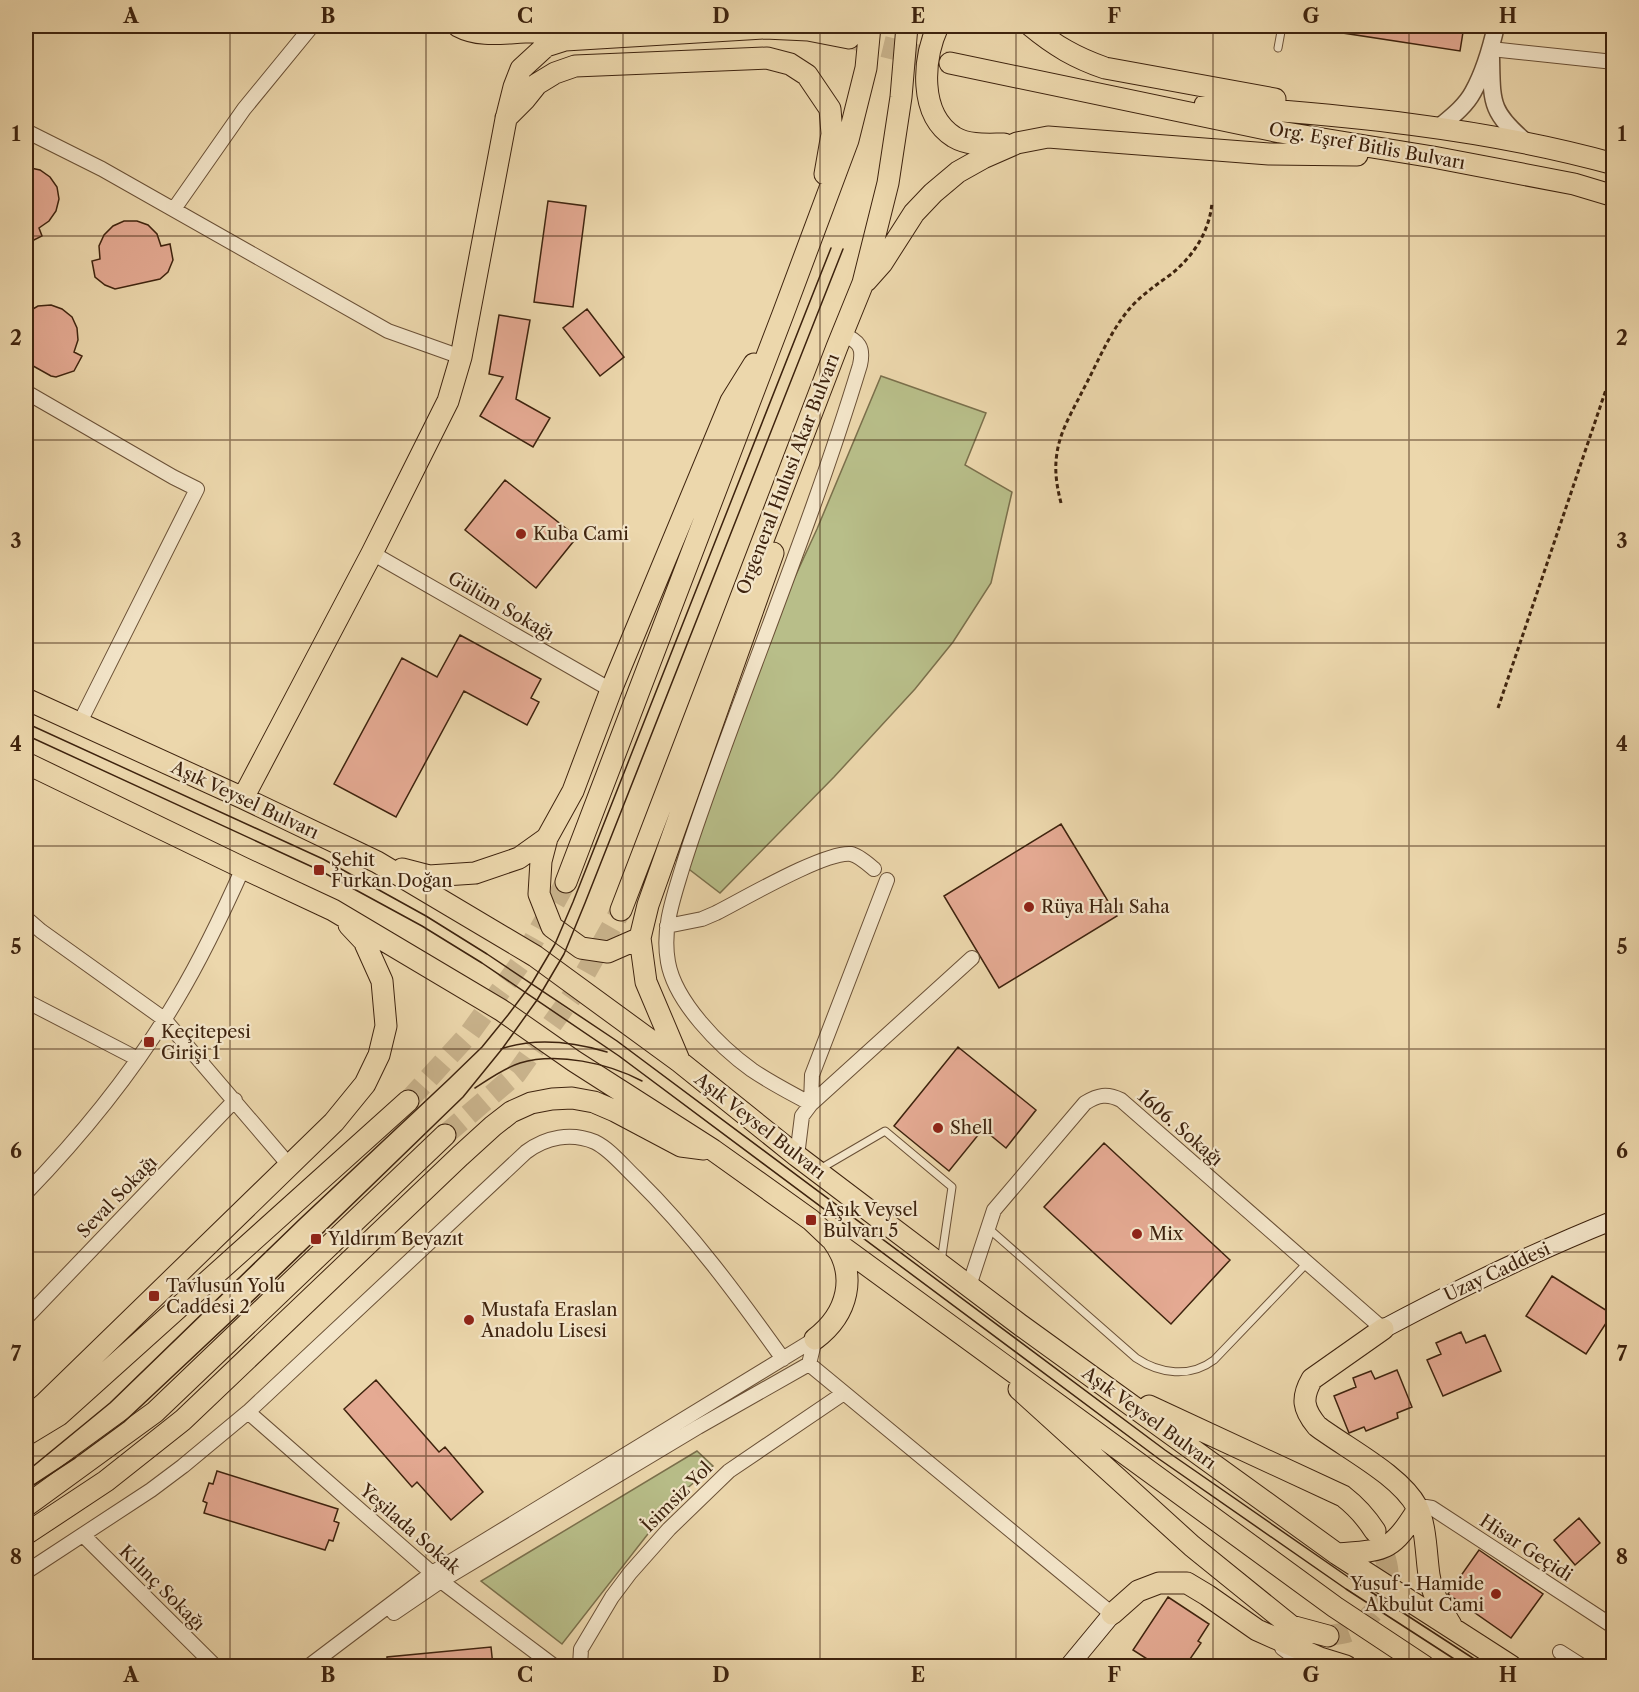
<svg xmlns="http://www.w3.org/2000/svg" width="1639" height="1692" font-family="'Libre Caslon Text',serif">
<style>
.green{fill:#b8be89;stroke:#7b704c;stroke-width:1.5}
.building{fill:#e5aa93;stroke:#3e230e;stroke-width:1.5}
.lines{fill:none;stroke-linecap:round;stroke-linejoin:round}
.primary-tunnel{stroke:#c9b38c;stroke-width:21;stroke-dasharray:21 10;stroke-linecap:butt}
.service-casing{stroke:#6a5036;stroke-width:9}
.minor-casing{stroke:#6a5036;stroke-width:16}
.tertiary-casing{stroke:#6a5036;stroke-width:19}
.secondary-casing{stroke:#3e230e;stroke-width:20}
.primary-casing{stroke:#3e230e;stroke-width:23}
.path{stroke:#3e230e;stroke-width:3;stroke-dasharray:4.5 3;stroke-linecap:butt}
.service{stroke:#f3e5c9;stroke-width:7}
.minor{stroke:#f3e5c9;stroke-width:14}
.tertiary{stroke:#f3e5c9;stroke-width:16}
.secondary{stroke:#f3e5c9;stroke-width:18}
.primary{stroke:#ecd7ac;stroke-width:21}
.tram{stroke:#3e230e;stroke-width:1.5}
.grid{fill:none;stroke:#3e230e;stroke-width:1.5;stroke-opacity:0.55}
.poi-dot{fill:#8f2418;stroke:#f3e5c9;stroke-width:2}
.labels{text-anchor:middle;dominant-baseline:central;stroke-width:4.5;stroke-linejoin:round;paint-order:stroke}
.street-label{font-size:18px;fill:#3e230e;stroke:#f3e5c9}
.poi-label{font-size:18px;fill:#3e230e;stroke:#f3e5c9;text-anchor:start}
.neatline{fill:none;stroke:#3e230e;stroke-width:2}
.grid-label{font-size:20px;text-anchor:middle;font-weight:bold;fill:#3e230e}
</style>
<rect width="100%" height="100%" fill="#ecd7ac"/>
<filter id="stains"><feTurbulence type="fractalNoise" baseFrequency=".00333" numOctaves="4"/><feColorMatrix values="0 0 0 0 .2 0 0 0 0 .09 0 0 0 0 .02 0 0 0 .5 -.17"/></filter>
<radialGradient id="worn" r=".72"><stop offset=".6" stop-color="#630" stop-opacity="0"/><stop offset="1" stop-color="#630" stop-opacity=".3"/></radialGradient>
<path class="green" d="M881 376 986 413 965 465 1012 492 991 583 953 642 915 689 834 777 720 893 677 860 711 753 748 679 817 529Z
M697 1451 713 1466 676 1498 562 1644 481 1581Z"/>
<path class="building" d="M1343 26H1464L1460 51 1343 33Z
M26 167 40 170 50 177 57 187 59 199 56 211 49 221 39 228 42 236 26 244Z
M548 201 586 206 573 307 534 302Z
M124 221H137L148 225 157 234 161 246 170 244 173 260 168 272 160 279 115 289 105 285 95 277 92 261 100 259 99 246 104 235 113 226Z
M51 305 62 309 72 317 77 328 78 340 74 352 82 356 74 371 56 377 51 376 26 362V313L38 306Z
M587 309 624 357 600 376 563 328Z
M499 315 530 320 516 399 550 418 533 447 480 416 503 377 489 374Z
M505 480 577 537 536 588 465 530Z
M460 635 541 679 531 698 539 702 527 725 464 691 396 817 334 784 402 658 437 677Z
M1061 824 1117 916 999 988 944 896Z
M958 1047 1036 1110 1006 1148 983 1129 949 1171 894 1126Z
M1104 1143 1230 1260 1171 1324 1044 1207Z
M1552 1276 1612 1314 1586 1354 1526 1316Z
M1461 1332 1466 1343 1485 1335 1501 1371 1443 1396 1427 1360 1441 1354 1436 1343Z
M1397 1370 1412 1407 1397 1413 1398 1418 1366 1431 1364 1427 1349 1433 1334 1396 1356 1387 1353 1378 1371 1371 1375 1379Z
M376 1380 439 1452 445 1447 483 1492 451 1520 417 1482 412 1487 344 1409Z
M217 1471 338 1509 334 1521 339 1523 333 1541 329 1540 325 1550 204 1513 207 1503 203 1501 209 1483 213 1484Z
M1579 1518 1600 1543 1575 1565 1554 1540Z
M1479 1550 1543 1594 1511 1638 1448 1594Z
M1168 1597 1209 1624 1198 1641 1201 1643 1188 1662 1185 1660 1181 1666H1158L1133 1650Z
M491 1647 493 1666H387V1657Z"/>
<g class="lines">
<path class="primary-tunnel" d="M853 39 950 63
M408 1101 469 1034 522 961 566 882
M445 1135 516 1074 573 995 621 910
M1328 1636C1336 1634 1345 1634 1352 1630 1371 1619 1390 1596 1388 1572 1387 1558 1380 1544 1375 1531"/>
<defs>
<path id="service" d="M1278 48 1282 26
M820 1169 885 1131 952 1187 941 1262
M988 1228 1136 1358C1160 1374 1190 1378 1214 1360L1307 1263"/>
<path id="minor" d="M1491 49 1614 62
M26 131 102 169 388 331 461 357
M174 209 244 109 312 26
M842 334C859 341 864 347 860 365 820 497 769 624 722 753 708 792 694 830 682 869 673 899 662 929 668 962 675 1002 720 1047 752 1070 771 1083 791 1093 811 1104L972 958
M26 392 173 477 197 489 79 724
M372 553 611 690
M26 918 41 931 164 1019 289 1165
M667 926 702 919 716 913C742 900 825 851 851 854 858 855 868 864 874 869
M26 1001 138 1059
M797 1156 802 1116 811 1104 812 1075 887 880
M26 1193C83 1134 135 1070 177 999 202 957 223 913 243 868
M969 1286 994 1210 1085 1103C1098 1095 1107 1093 1121 1100L1383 1329
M26 1318 235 1100
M815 1339 809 1364 1112 1614
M248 1412 441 1581 554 1666
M1418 1509 1426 1507 1432 1508 1614 1627
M84 1536 215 1666
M26 1572 151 1490 183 1466 248 1412 526 1152C546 1137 571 1132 595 1142 611 1150 623 1166 636 1178 692 1233 738 1296 783 1359
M394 1613 441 1581 698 1427 809 1364
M1282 1648 1307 1666
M1560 1652 1582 1666
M309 1666 432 1573 815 1339
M580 1666 581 1649 612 1597 630 1573 669 1529 729 1471 844 1393"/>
<path id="tertiary" d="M1491 58C1492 103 1490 112 1527 143
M1437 129C1450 118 1465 107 1473 92 1484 72 1491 48 1496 26"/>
<path id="secondary" d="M1383 1329C1458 1289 1534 1252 1614 1220
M1069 1666 1112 1614"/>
<path id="primary" d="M458 26C484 40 514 30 542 32 550 33 558 37 565 40
M938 26C923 59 918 114 954 137 969 146 988 144 1004 144
M1031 26C1055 46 1076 58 1105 68L1275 99
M950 63 1280 132 1433 157 1574 184 1614 196
M1205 105C1342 115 1481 127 1614 164
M506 118 525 99 537 84 555 73 575 66 767 58 790 64 807 75 830 109 832 134 825 174
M866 281 882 263 914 213 933 193 958 172 983 158 1017 143 1048 137 1269 154 1357 155
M26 699 243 798 377 862 535 956 680 1062 797 1156 1019 1324 1337 1554 1511 1666
M26 763 243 868 333 910 501 1010 574 1061 713 1150 811 1220 830 1238 1335 1607 1424 1666
M243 798 372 553 448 401 461 357 506 119 514 87 521 69 546 46 565 40 765 28 808 30 849 38
M547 838 541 861 539 894 552 927 581 948 608 952 640 938
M402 869 429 876 475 873 519 858 547 838 573 791 611 690 731 401 754 364
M566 882 783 314 848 140 866 68 870 26
M621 910 837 347 863 283 888 183 901 97 907 26
M679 1060 646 982 640 938 648 905 773 553
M1383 1329 1312 1379C1301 1398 1303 1409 1317 1426 1346 1448 1400 1475 1417 1507 1426 1525 1426 1554 1429 1575 1432 1594 1441 1609 1451 1625
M815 1339C848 1314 858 1275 833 1241
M1019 1389 1192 1546 1291 1626 1328 1636
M1149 1406 1343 1496C1356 1506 1366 1517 1375 1531
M26 1419 45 1403 334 1122 365 1084 379 1055 386 1026 382 981 364 941 349 925
M26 1435 59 1415 408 1101
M26 1506 155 1412 445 1135
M26 1534 106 1481 183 1420 460 1156 493 1126 511 1112 531 1103 552 1099 572 1098 594 1102 615 1111 681 1146 704 1149
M1337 1554C1386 1550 1391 1552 1418 1509
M1112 1614 1138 1591 1159 1583H1187L1207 1595 1257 1630 1320 1658 1346 1666"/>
</defs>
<use href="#service" class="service-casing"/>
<use href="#minor" class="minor-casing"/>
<use href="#tertiary" class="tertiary-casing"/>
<use href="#secondary" class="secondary-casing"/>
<use href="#primary" class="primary-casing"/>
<path class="path" d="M1061 503C1057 487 1054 471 1057 453 1060 431 1073 410 1083 390 1098 362 1110 331 1131 307 1143 294 1156 285 1170 275 1193 257 1210 231 1212 202
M1498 708 1614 366"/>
<use href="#service" class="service"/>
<use href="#minor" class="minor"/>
<use href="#tertiary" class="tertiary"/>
<use href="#secondary" class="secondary"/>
<use href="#primary" class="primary"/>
<path class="tram" d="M26 723 323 859 426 916 487 954 617 1041 1165 1450 1351 1579 1485 1666
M26 735 319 870 422 926 482 963 619 1056 1159 1459 1346 1589 1465 1666
M501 1049C536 1037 573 1042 607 1052
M475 1088C489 1079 504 1068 520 1063 557 1052 608 1063 642 1081
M26 1472 110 1403 300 1219 449 1079 482 1047 508 1015 532 983 555 944 573 902 831 248
M26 1490 75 1458 124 1422 238 1315 463 1097 502 1049 537 1000 564 954 585 903 843 249"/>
</g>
<path class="grid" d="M230 26V1666M426 26V1666M623 26V1666M820 26V1666M1016 26V1666M1213 26V1666M1409 26V1666M26 236H1614M26 440H1614M26 643H1614M26 846H1614M26 1049H1614M26 1252H1614M26 1456H1614"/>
<g class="poi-dot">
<circle cx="521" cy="534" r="6"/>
<rect x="313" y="864" width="12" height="12" rx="3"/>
<circle cx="1029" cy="907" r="6"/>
<rect x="143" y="1036" width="12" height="12" rx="3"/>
<circle cx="938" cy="1128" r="6"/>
<rect x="805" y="1214" width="12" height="12" rx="3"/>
<circle cx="1137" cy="1234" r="6"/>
<rect x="310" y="1233" width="12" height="12" rx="3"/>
<rect x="148" y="1290" width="12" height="12" rx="3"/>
<circle cx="469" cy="1320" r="6"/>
<circle cx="1496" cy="1594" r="6"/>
</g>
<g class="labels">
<g class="street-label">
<text transform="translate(1367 146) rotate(10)">Org. Eşref Bitlis Bulvarı</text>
<text transform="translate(788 474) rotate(-69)">Orgeneral Hulusi Akar Bulvarı</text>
<text transform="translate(501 606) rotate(30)">Gülüm Sokağı</text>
<text transform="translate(245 800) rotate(25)">Aşık Veysel Bulvarı</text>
<text transform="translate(760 1126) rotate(38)">Aşık Veysel Bulvarı</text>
<text transform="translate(1180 1128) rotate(41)">1606. Sokağı</text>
<text transform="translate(117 1197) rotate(-46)">Seval Sokağı</text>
<text transform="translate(1497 1272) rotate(-25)">Uzay Caddesi</text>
<text transform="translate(1149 1418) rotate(36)">Aşık Veysel Bulvarı</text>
<text transform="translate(677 1497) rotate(-45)">İsimsiz Yol</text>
<text transform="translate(410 1529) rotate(41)">Yeşilada Sokak</text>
<text transform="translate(1526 1548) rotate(33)">Hisar Geçidi</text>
<text transform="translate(162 1588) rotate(45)">Kılınç Sokağı</text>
</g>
<g class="poi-label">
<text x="533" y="534">Kuba Cami</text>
<text x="331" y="860">Şehit<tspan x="331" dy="21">Furkan Doğan</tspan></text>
<text x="1041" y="907">Rüya Halı Saha</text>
<text x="161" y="1032">Keçitepesi<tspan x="161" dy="21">Girişi 1</tspan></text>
<text x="950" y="1128">Shell</text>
<text x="823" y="1210">Aşık Veysel<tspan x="823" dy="21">Bulvarı 5</tspan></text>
<text x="1149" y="1234">Mix</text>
<text x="328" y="1239">Yıldırım Beyazıt</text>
<text x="166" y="1286">Tavlusun Yolu<tspan x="166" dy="21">Caddesi 2</tspan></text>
<text x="481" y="1310">Mustafa Eraslan<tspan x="481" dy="21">Anadolu Lisesi</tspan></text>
<text x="1484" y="1584" text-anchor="end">Yusuf - Hamide<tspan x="1484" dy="21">Akbulut Cami</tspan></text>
</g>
</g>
<rect width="1639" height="1692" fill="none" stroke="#ecd7ac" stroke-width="66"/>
<rect x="33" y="33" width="1573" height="1626" class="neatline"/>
<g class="grid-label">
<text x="131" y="23">A</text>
<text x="328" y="23">B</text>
<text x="525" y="23">C</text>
<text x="721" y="23">D</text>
<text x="918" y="23">E</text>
<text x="1114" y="23">F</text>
<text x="1311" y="23">G</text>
<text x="1508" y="23">H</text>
<text x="16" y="141">1</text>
<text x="1622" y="141">1</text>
<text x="16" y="345">2</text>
<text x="1622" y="345">2</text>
<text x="16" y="548">3</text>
<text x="1622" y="548">3</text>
<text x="16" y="751">4</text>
<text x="1622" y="751">4</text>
<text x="16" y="954">5</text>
<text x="1622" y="954">5</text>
<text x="16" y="1158">6</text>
<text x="1622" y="1158">6</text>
<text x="16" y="1361">7</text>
<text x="1622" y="1361">7</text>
<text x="16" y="1564">8</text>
<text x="1622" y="1564">8</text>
<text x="131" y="1682">A</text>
<text x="328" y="1682">B</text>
<text x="525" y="1682">C</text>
<text x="721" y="1682">D</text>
<text x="918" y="1682">E</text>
<text x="1114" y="1682">F</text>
<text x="1311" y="1682">G</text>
<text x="1508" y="1682">H</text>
</g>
<rect width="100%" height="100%" filter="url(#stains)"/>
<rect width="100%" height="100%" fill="url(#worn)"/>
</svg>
